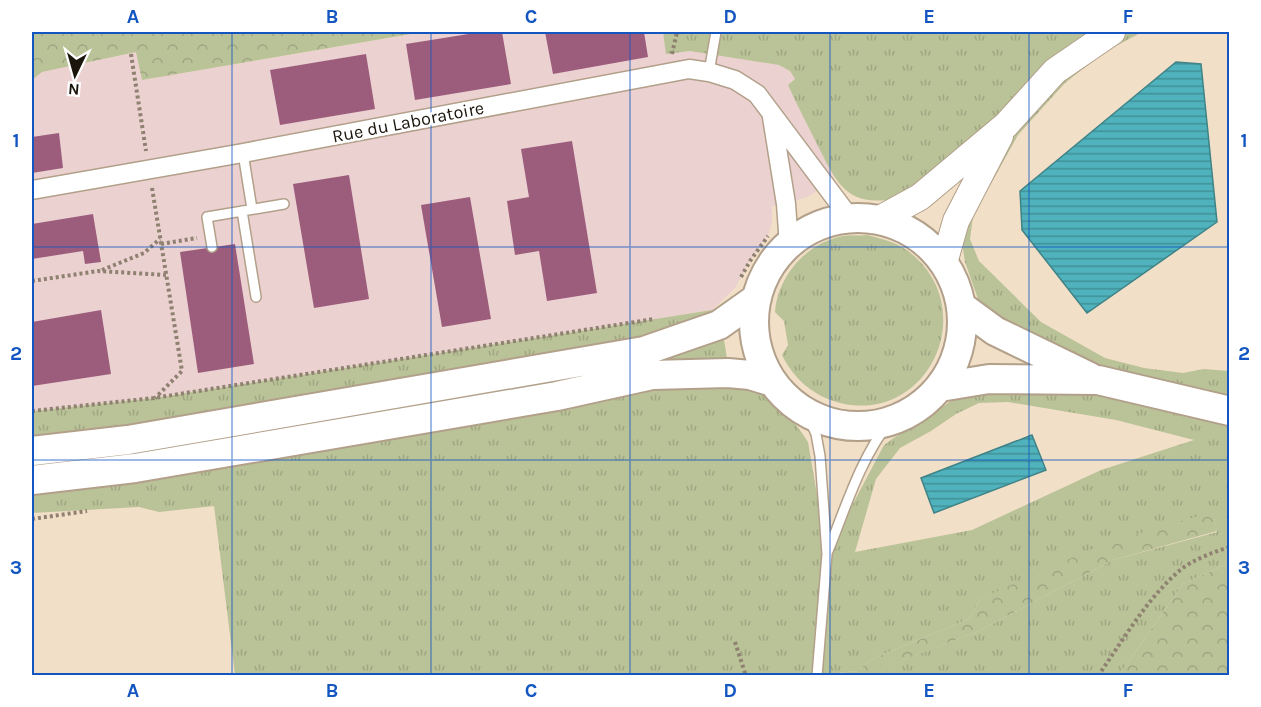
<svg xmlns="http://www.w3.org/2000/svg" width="1261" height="707" font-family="Karla,sans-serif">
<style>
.commercial{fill:#ecd1d1}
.grass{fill:url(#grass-tufts);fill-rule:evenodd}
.forest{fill:url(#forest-crowns)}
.water{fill:url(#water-rules);stroke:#3f8387;stroke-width:1.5}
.building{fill:#9c5d7d}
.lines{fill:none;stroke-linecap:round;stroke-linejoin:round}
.lane-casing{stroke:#b2a08a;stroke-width:12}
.street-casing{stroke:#b2a08a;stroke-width:21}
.secondary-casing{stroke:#b2a08a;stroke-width:28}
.primary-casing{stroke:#b2a08a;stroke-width:32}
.path{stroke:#8e8170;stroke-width:4;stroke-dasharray:3 3;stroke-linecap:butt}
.lane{stroke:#fff;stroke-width:9}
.street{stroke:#fff;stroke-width:18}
.secondary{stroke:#fff;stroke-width:26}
.primary{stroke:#fff;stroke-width:28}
.grid{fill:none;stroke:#1356c1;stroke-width:1.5;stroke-opacity:0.55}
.labels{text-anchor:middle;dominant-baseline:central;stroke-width:5;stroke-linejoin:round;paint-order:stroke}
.street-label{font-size:18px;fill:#1b150c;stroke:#fff}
.neatline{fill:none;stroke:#1356c1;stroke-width:2}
.grid-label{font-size:20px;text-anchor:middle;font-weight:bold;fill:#1356c1}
</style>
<defs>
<pattern id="grass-tufts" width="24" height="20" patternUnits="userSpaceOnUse" patternTransform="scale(1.5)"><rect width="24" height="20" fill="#bac298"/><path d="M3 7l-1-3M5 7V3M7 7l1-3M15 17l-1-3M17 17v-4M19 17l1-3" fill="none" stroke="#9fa682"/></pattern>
<pattern id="forest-crowns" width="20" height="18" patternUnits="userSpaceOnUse" patternTransform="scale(1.5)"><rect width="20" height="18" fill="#bac298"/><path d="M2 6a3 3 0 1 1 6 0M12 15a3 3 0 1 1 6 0" fill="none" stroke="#9fa682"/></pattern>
<pattern id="water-rules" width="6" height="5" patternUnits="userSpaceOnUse" patternTransform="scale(1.5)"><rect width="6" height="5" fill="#4fb2bc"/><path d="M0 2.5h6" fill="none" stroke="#419097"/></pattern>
</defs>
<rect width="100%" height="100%" fill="#f2dfc7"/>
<path class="commercial" d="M425 32H663L667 54 690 51 779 65 790 71 795 79 788 85 835 180 807 197 786 204 772 206V222L768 236 750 261 735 288 712 310 154 398 32 411V80L42 72 136 52 142 80Z"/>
<path class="grass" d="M663 32H1142L1103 53 1065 83 1018 135 973 216 970 239 979 261 1041 322 1105 358 1144 368 1183 373 1204 369 1229 371V563L1183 584 1119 675 892 676 884 667 979 631 1113 560 1217 532 1213 513 980 599 969 619 872 659 857 671 838 673 839 675H235L214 506 159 512 139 507 32 513V411L154 398 712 310C727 338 728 357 727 388 733 388 740 388 747 389 772 393 795 421 808 442L827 553 884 445 895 437 923 422 949 402 969 393 1096 380 988 312 978 299 965 262 962 243 965 224 1005 126 899 198C847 209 837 184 817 144 807 124 797 105 788 85L795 79 790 71 779 65 690 51 666 54ZM1008 402 1116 420 1194 440 1101 470 972 530 855 552 876 479 900 448 931 431 956 414 979 403Z
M867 235C883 239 900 243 913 255 980 313 927 424 840 403 813 396 794 379 782 355L788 345 784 321 775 312C778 276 806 243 843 236 851 235 860 236 867 235Z"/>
<path class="forest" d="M32 32H423L142 80 136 52 42 72 32 80Z
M1213 512 1217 531 1113 560 979 631 885 667 892 675 839 676 838 673 857 671 872 659 969 619 980 599 1105 543Z
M1229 563V675H1119L1183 584Z"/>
<path class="water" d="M1176 62 1201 64 1217 222 1087 313 1022 230 1020 191Z
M1032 435 1046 470 934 513 921 478Z"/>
<path class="building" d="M481 32H502L511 84 415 100 406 44Z
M545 32H644L648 57 553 74Z
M366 54 375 109 280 125 270 70Z
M59 133 63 168 32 173V137Z
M572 141 597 293 547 301 539 251 515 255 507 201 529 197 521 149Z
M349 175 369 299 314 308 293 184Z
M470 197 491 319 442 327 421 205Z
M93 214 101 262 85 264 83 251 32 259V224Z
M235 244 254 364 198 373 180 252Z
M101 310 111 374 32 386V322Z"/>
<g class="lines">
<defs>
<path id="lane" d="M709 72 716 32
M243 153 252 209
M242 211 256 297
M212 247 207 217 284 204
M806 412 816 434 820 456 827 554 817 676
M828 551C846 507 860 459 890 421"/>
<path id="street" d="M772 117 786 204 789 245
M32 190 243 153 689 69 709 72 735 80 757 94 850 218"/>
<path id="secondary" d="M878 220 920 197 1006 125 1055 71 1112 32
M944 263 956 221 1000 136"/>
<path id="primary" d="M754 322a104 104 0 1 1 208 0a104 104 0 1 1-208 0Z
M961 306 995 331 1090 377
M940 387 989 379 1098 380 1230 411
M32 451 128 440 644 351 719 325 757 298
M32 480 135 468 557 396 652 375 728 373 750 375 773 382"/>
</defs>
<use href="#lane" class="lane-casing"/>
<use href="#street" class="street-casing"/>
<use href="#secondary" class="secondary-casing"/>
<use href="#primary" class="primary-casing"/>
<path class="path" d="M131 54 146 151
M672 54 677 32
M152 188 182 371 155 398
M161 244 197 238
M102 270 144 253 160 239
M741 277 750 261 768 236
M32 281 98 271 166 275
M32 411 154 398 654 319
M32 519 87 511
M735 642 746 676
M1098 676C1123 640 1146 600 1179 571 1192 560 1213 552 1230 547"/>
<use href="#lane" class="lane"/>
<use href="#street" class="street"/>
<use href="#secondary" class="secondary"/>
<use href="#primary" class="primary"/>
</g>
<path class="grid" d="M232 32V676M431 32V676M630 32V676M830 32V676M1029 32V676M32 247H1230M32 460H1230"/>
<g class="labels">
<g class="street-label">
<text transform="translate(408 122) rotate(-11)">Rue du Laboratoire</text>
</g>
</g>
<rect width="1261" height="707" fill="none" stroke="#ffffff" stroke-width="66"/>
<g transform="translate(75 75) rotate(185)" stroke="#ffffff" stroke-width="4.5" paint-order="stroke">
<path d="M0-4.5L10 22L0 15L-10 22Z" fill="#1b150c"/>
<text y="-9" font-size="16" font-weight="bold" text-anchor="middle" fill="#1b150c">N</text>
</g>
<rect x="33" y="33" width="1195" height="641" class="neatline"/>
<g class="grid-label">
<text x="133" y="23">A</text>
<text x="332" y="23">B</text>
<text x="531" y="23">C</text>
<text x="730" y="23">D</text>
<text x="929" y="23">E</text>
<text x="1128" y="23">F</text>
<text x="16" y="147">1</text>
<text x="1244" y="147">1</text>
<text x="16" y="360">2</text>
<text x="1244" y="360">2</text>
<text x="16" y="574">3</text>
<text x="1244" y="574">3</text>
<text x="133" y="697">A</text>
<text x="332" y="697">B</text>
<text x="531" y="697">C</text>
<text x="730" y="697">D</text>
<text x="929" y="697">E</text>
<text x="1128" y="697">F</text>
</g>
</svg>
